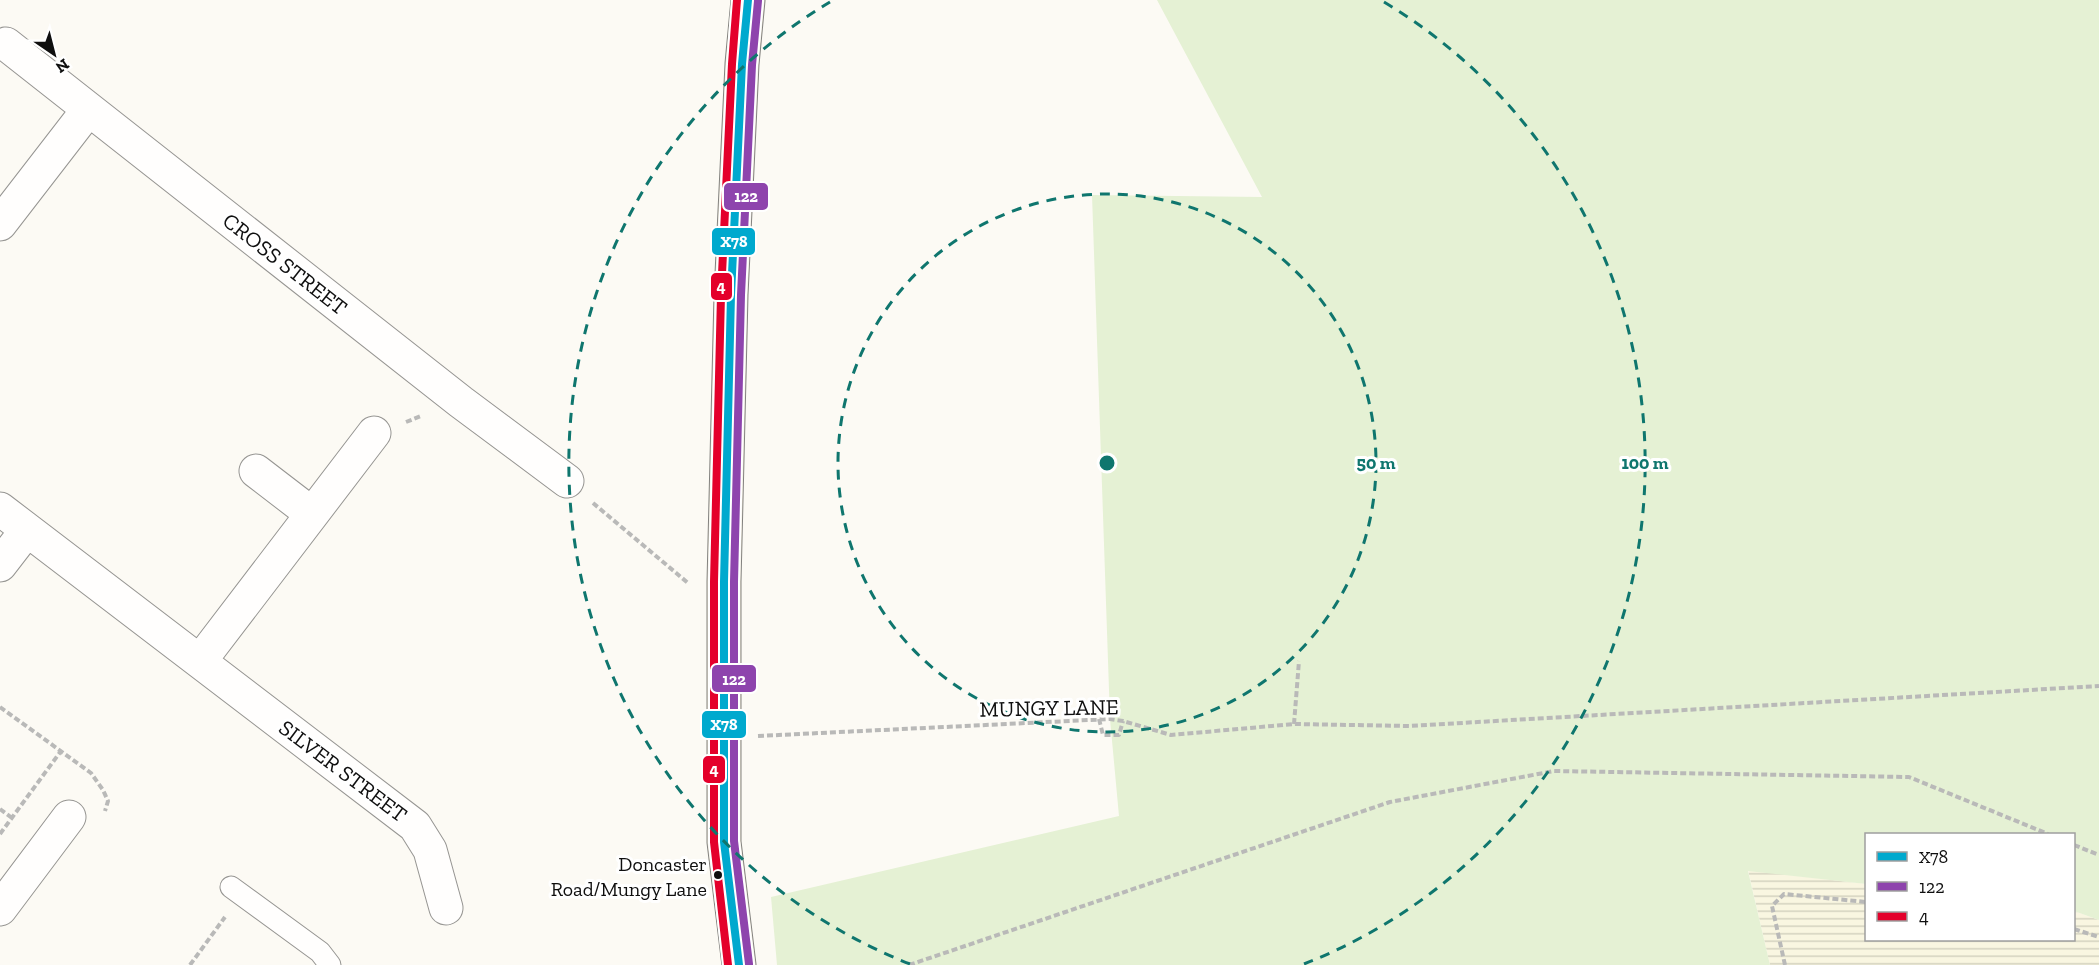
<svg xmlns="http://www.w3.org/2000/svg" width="2099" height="965" font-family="'Zilla Slab',serif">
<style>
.farmland{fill:url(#farmland-rules)}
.grass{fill:#e5f1d4}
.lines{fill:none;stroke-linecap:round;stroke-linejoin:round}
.service-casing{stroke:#969592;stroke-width:23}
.minor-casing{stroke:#969592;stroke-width:35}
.primary-casing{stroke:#83827f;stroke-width:35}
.path{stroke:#b9b9b8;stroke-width:4;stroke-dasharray:6 3;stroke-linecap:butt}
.service{stroke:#fffefd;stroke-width:21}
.minor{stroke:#fffefd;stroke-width:33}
.primary{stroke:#ede8da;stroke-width:33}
.bus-1-casing{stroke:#fff;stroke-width:12}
.bus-2-casing{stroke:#fff;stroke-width:12}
.bus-3-casing{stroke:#fff;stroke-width:12}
.bus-1{stroke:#00a9ce;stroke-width:8}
.bus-2{stroke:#8e44ad;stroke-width:8}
.bus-3{stroke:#e4002b;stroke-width:8}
.ring{fill:none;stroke:#0f766e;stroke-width:3;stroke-dasharray:10 8}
.bus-dot{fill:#0f0f0f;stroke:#fff;stroke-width:2}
.labels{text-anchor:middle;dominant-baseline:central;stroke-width:6;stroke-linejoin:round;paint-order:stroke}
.bus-label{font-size:20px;fill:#0f0f0f;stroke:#fff;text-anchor:end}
.street-label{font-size:22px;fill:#0f0f0f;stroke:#fff}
.centre{fill:#0f766e;stroke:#fff;stroke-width:3}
.ring-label{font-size:18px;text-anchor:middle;font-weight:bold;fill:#0f766e;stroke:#fff;stroke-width:6;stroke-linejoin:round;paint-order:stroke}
.line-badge{stroke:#fff;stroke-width:2}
.badge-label{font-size:16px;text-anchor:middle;font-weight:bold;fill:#fff}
</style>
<defs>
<pattern id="farmland-rules" width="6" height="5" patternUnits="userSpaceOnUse" patternTransform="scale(1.5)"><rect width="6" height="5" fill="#f9f6e1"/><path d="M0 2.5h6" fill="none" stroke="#d4d2c0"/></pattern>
</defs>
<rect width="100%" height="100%" fill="#fcfaf4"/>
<path class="farmland" d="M1748 870 1866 884V940H2074V911L2099 920V965H1770Z"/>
<path class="grass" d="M1157 0H2099V920L2074 911V834H1866V884L1748 871 1770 965H777L771 897 1119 816 1110 719 1092 195 1262 197Z"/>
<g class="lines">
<defs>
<path id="service" d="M231 887 320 952 330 965"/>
<path id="minor" d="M6 44 461 402 567 481
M0 224 88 110
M256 471 312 514
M0 509 415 826 430 850 446 908
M0 565 27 530
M200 661 374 433
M0 909 69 817"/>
<path id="primary" d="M739 965 724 842V582L731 295 742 64 748 0"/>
</defs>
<use href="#service" class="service-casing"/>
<use href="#minor" class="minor-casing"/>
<use href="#primary" class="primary-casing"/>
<path class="path" d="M406 422 421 416
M593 503 688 583
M0 707 91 773 103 790 108 801 105 811
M1099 719 1103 735H1119L1123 721
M1294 724 1299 661
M758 736 1110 719 1123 721 1171 735 1294 724 1409 726 2099 686
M0 809 12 818
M0 834 61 751
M2074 845 2099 855
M2074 929 2099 937
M190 965 225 917
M909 965 1390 802 1554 771 1909 777 2048 834
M1785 965 1772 906 1784 894 1866 902"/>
<use href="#service" class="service"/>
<use href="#minor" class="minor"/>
<use href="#primary" class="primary"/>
<defs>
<path id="bus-1" d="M739 965 724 842V582L731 295 742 64 748 0"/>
<path id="bus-2" d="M749 964 734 841V582L741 295 752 65 758 1"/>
<path id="bus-3" d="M728 965 714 842V582L721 295 732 64 737 0"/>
</defs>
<use href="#bus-1" class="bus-1-casing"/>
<use href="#bus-2" class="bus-2-casing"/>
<use href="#bus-3" class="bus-3-casing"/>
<use href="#bus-1" class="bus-1"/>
<use href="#bus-2" class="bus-2"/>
<use href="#bus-3" class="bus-3"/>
</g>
<g class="ring">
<circle cx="1107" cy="463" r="269"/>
<path d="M910 964A538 538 0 0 1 830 2M1384 2A538 538 0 0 1 1304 964"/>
</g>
<circle class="bus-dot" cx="718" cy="875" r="5"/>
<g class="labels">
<g class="bus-label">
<text x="707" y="864">Doncaster<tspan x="707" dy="25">Road/Mungy Lane</tspan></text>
</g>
<g class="street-label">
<text transform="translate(285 264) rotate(38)">CROSS STREET</text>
<text transform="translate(1049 708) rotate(-1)">MUNGY LANE</text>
<text transform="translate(343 771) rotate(37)">SILVER STREET</text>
</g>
</g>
<circle cx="1107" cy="463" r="9" class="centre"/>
<g class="ring-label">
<text x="1376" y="469">50 m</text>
<text x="1645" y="469">100 m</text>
</g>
<g class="line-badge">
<rect x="723" y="182" width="46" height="29" rx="6" fill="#8e44ad"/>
<rect x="711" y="227" width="45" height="29" rx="6" fill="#00a9ce"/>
<rect x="710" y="272" width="23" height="29" rx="6" fill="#e4002b"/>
<rect x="711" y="664" width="46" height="29" rx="6" fill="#8e44ad"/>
<rect x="701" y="710" width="46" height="29" rx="6" fill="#00a9ce"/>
<rect x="702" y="755" width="24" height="29" rx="6" fill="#e4002b"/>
</g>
<g class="badge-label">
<text x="746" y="202">122</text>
<text x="734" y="247">X78</text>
<text x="721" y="292">4</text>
<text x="734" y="685">122</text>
<text x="724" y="730">X78</text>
<text x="714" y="775">4</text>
</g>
<rect x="1865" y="833" width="210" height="108" fill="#ffffff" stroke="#9f9f9f" stroke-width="1.5"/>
<rect x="1877" y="852" width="30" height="9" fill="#00a9ce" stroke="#9f9f9f" stroke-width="1.5"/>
<text x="1919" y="863" font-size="18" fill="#0f0f0f">X78</text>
<rect x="1877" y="882" width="30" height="9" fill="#8e44ad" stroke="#9f9f9f" stroke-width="1.5"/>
<text x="1919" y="893" font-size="18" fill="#0f0f0f">122</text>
<rect x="1877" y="912" width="30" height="9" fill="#e4002b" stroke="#9f9f9f" stroke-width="1.5"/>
<text x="1919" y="923" font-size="18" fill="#0f0f0f">4</text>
<g transform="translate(54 54) rotate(145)" stroke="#ffffff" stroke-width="4.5" paint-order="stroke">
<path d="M0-4.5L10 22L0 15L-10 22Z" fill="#0f0f0f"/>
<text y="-9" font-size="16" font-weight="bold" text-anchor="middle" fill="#0f0f0f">N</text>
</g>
</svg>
